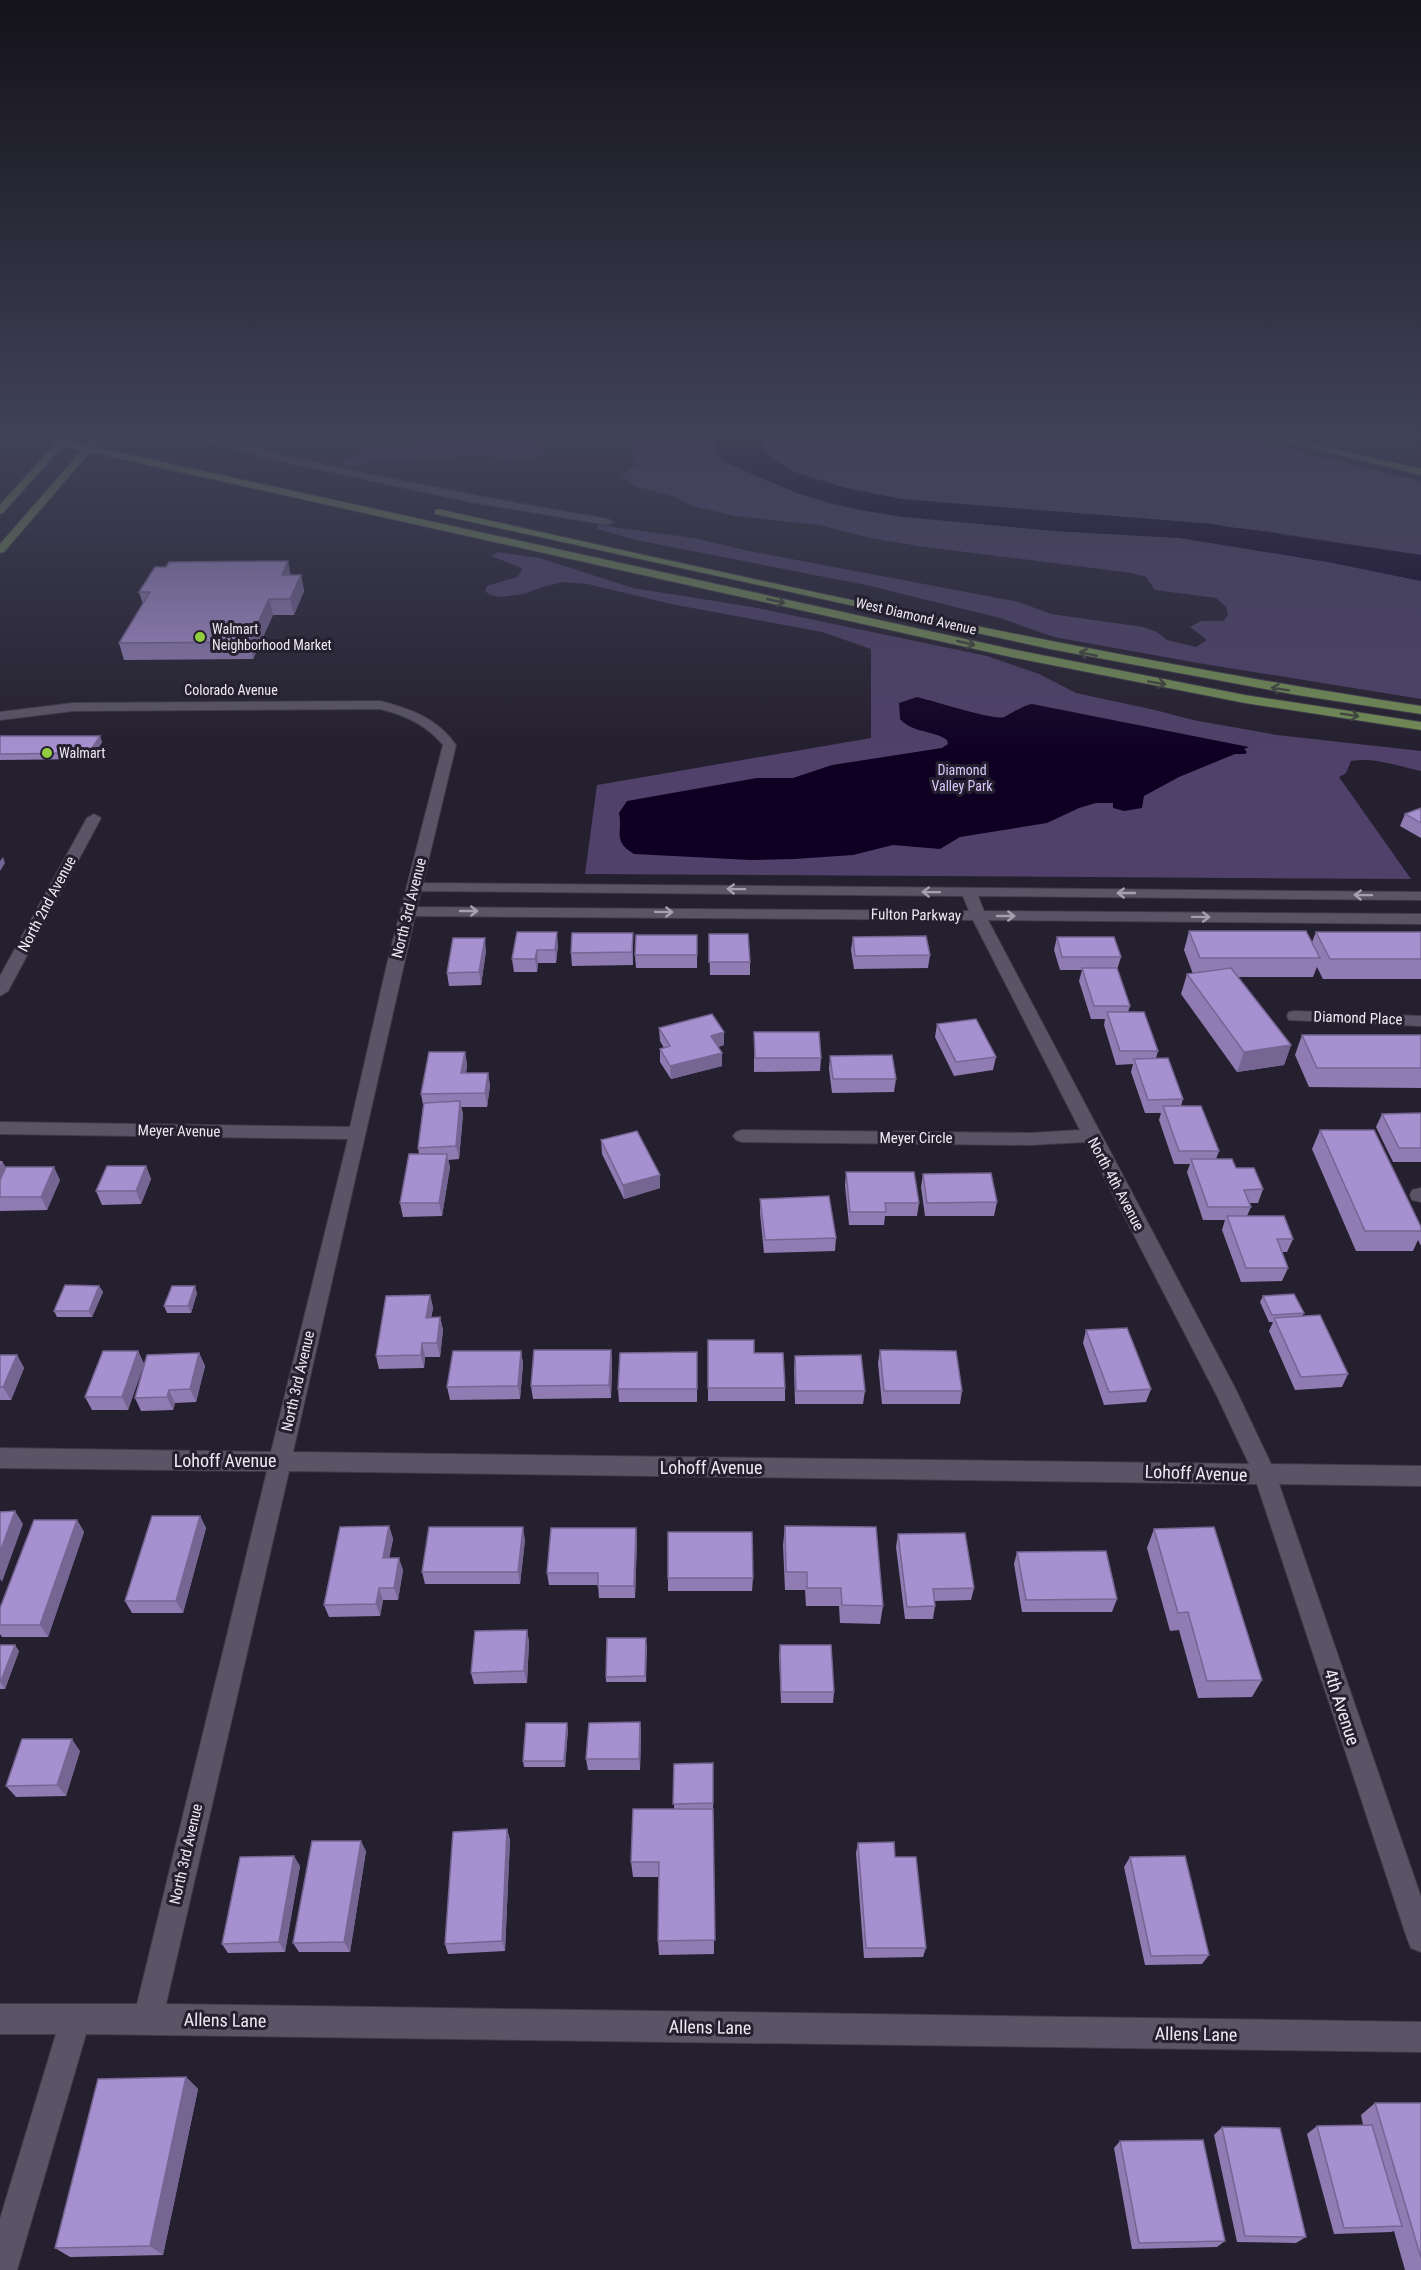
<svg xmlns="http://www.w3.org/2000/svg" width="1421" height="2270" font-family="'Roboto Condensed',sans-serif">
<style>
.green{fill:#4f4169}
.water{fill:#0f0023}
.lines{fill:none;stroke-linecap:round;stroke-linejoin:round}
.minor-casing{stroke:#3f3b47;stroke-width:2}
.major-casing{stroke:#3f3b47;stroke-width:2}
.minor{fill:#5a5566;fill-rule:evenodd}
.major{fill:#738d55;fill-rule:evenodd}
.wall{fill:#907cb3}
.shaded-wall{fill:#756592}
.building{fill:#a790d0;stroke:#756592;stroke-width:1.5}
.oneway{stroke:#40463c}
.oneway2{stroke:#a4a0ad}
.poi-dot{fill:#91cd3f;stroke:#25202f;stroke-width:2}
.labels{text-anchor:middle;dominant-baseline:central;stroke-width:6;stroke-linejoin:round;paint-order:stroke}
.far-street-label{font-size:14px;fill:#edeaf4;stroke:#25202f}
.far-poi-label{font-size:14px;fill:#edeaf4;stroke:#25202f;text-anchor:start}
.far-park-label{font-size:14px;fill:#d9c7fc;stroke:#25202f}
.street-label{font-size:15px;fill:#edeaf4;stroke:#25202f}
.near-street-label{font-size:18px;fill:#edeaf4;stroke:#25202f}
</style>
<rect width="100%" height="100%" fill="#25202f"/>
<path class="green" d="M437 434H585L598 441C578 449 561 443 540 444L544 453 536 457 506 459 472 454 445 458 376 460 354 466 344 465 345 459 363 451 403 447 435 437Z
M627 434H718L725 462 765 480 827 503 860 510 1055 531 1180 538 1328 562 1421 581V699L1198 663 1054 637 1000 618 866 585 636 540 597 529V525L694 538 749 551 1019 602 1051 614 1143 627 1157 632 1167 640 1196 647 1207 640 1190 627 1201 621H1224L1228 614 1226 607 1216 598 1155 590 1146 577 1132 573 918 546 870 538 819 525 735 516 692 506 676 497 637 487 621 477 636 464Z
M762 434H1226L1421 481V555L1265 531 1236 530 1213 524 901 499 842 487 794 472 769 456 762 445Z
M498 552 539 558 633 588 752 607 987 656 1039 674 1076 693 1155 710 1193 720 1277 735 1421 751V771C1396 766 1376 757 1351 761L1346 773 1339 777 1411 879 585 874 597 785 871 738V649L822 632 671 604 588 584 564 582 542 587 524 594 501 597 490 595 485 591 487 586 517 577 521 572 522 568 491 556Z"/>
<path class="water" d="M718 434H762V445L769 456 794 472 842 487 901 499 1213 524C1236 529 1259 529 1282 535L1421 555V581L1328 562 1180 538 1055 531 903 517 860 510 799 494 725 462 717 455 714 447Z
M917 697C931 700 995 721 1004 717 1012 713 1022 706 1032 704L1249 747 1244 749 1247 752 1245 754H1235L1179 777 1144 796 1142 808 1124 811 1113 808V803H1096L1079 808 1047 823 960 837 940 849 893 845 853 855 794 859 751 860 634 854C612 841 623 833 619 813L627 801 757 778H793L832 765 942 748 948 744 947 740C933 730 912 733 900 719L899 703Z"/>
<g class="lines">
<defs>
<path id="minor" d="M182 434C208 431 264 452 293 458 398 481 502 501 608 519L613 522 608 525 470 502 270 459Z
M380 701C411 709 437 718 456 745L423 883 1421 892V900L978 896 984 911 1421 914V924L988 920 1235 1388 1271 1464 1421 1466V1486L1279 1484 1421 1897V1952L1411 1948 1407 1938 1257 1484 289 1471 166 2004 1421 2022V2052L86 2034 17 2270H0V2219L56 2034H0V2004H137L267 1471 0 1468V1448L271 1452 348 1139 0 1134V1122L350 1127 387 964 443 745C427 725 405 715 380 709L73 711 0 720V712L73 703ZM421 891 963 896 969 911 417 907ZM415 916 973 920 1080 1130 1030 1133 742 1130 736 1132 733 1136 736 1140 742 1142 1030 1145 1086 1142 1217 1396 1249 1464 293 1452Z
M94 814 101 818 8 991 0 996V976L87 818Z
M1295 1011 1421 1016V1026L1289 1020 1287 1016 1289 1012Z
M1421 1188V1202L1412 1200 1410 1195 1412 1190Z"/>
<path id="major" d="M18 434H32L59 440 64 434H71L67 441 86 445 97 434H105L94 447 1011 649 1245 695 1421 722V730L1245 703 1011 657 90 452 4 552 0 553V544L82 450 63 446 3 513 0 514V505L55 444Z
M1256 434H1269L1421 469V475Z
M438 509C765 582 1090 656 1421 706V714L1297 695 1050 649 435 514V510Z"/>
</defs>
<use href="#minor" class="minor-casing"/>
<use href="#major" class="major-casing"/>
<use href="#minor" class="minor"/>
<use href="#major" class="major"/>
</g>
<path class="wall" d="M291 575H301L304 591 294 615H273L253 659 124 660 119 643 143 604 139 592Z
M0 737 102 742 91 759 0 760Z
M1421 808V838L1400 826 1405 814Z
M1189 931 1312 942 1316 932H1421V979H1323L1317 967 1313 977H1238L1291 1045 1284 1065 1237 1072 1181 994 1187 974H1193L1184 950Z
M517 932 558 945 556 963H538L537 972H514L512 959Z
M709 934 750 962V975H710Z
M697 935V968H636L635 955Z
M853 937 930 955 928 968 854 969 851 950Z
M1057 937 1121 957 1117 970 1130 1006 1128 1012 1158 1051 1156 1058 1183 1099 1181 1106 1219 1151 1216 1159 1236 1168 1263 1189 1258 1203H1249L1251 1207 1247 1216 1293 1239 1287 1252H1282L1288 1268 1282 1281 1241 1282 1222 1230 1225 1220H1203L1187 1172 1190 1164H1174L1159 1120 1161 1113H1145L1131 1072 1133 1064 1116 1065 1104 1025 1105 1019H1091L1079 981 1082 970H1060L1054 950Z
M633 946V965L572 966 571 953Z
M486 951 481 985 449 986 447 973Z
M937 1024 996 1057 993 1070 954 1076 935 1037Z
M659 1028 724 1045 718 1047 722 1066 671 1079 660 1062V1049L664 1048 660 1041Z
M754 1032 821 1058 820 1071 754 1072Z
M1302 1035H1421V1088L1309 1087 1295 1055Z
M465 1052 467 1065 466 1073H488L490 1086 487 1107H461L463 1114 459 1159 448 1160 450 1167 442 1216 403 1217 400 1203 419 1154 418 1148 423 1105 421 1094Z
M830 1056 896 1079 894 1092 832 1093 829 1069Z
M1421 1113V1162H1393L1376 1127 1382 1114Z
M1320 1130 1421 1227V1246L1418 1240 1413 1251H1356L1312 1149Z
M601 1140 660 1175V1188L624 1199 602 1154Z
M0 1161H2L6 1168 60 1180 47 1210 0 1211Z
M146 1166 151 1179 141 1204 102 1205 96 1191Z
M846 1172 919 1203 917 1216H885L884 1225H849L845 1186Z
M923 1174 997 1202 994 1216H925L921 1187Z
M760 1199 836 1238 835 1251 764 1253 760 1213Z
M99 1286 103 1292 92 1317H57L54 1311Z
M197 1293 191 1313H167L164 1306Z
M430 1295 433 1308 431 1318 440 1317 443 1330 440 1357H425L424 1368 379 1369 376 1356Z
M1263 1296 1304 1313 1302 1316 1348 1374 1342 1387 1295 1390 1269 1331 1273 1322H1269L1260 1302Z
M1086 1330 1151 1389 1146 1402 1104 1405 1083 1343Z
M708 1340 754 1353 785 1388V1401H708Z
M611 1350 612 1363 611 1398 533 1399 531 1386Z
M880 1350 962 1391 960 1404H882L878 1363Z
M138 1351 144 1364 128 1410H92L85 1397Z
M521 1351 523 1364 520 1399 450 1400 447 1387Z
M697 1352V1402H619L618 1389Z
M199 1353 205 1366 196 1402 175 1403 173 1410 141 1411 135 1398Z
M0 1355H17L24 1368 11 1400H0Z
M795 1356 865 1391 863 1404H795L794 1369Z
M200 1516 206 1528 183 1613H132L125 1601Z
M77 1520 84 1532 48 1637H2L0 1634V1608Z
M389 1526 393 1539 389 1558 403 1570 398 1600H383L380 1616 329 1617 324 1605Z
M785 1526 883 1606 880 1624 840 1623 839 1606H806L805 1590H785L783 1545Z
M636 1528 637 1540 635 1598H599L598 1585H549L547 1573Z
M1154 1529 1262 1680 1252 1697 1198 1698 1179 1630 1170 1631 1147 1548Z
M898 1534 974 1588 971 1600 935 1601V1606L933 1619H905L896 1547Z
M525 1540 520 1584H425L422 1572Z
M1017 1552 1117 1599 1112 1612H1022L1014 1564Z
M668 1578H753L752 1591H668Z
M527 1630 529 1642 527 1683 474 1684 471 1673Z
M647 1644 646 1682H606V1677Z
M0 1645 19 1651 5 1689H0Z
M780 1645 834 1692 833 1703H781L779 1656Z
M640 1722 641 1734 640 1770H588L586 1759Z
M568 1729 565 1767H524L523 1761Z
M80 1751 66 1796 16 1797 6 1786Z
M674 1764 713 1803 714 1954 659 1955 658 1941 659 1877H633L631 1862 674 1809Z
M507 1829 510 1840 505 1951 448 1954 445 1944Z
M858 1843 895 1857 926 1948 923 1957 864 1958 856 1853Z
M366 1851 350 1952H299L293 1943Z
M1130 1857 1209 1955 1202 1964 1145 1965 1124 1867Z
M300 1866 285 1952 228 1953 222 1944Z
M186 2077 198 2089 163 2255 70 2257 55 2248Z
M1375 2103H1421V2270H1405L1394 2231 1391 2232 1334 2234 1307 2134 1317 2126 1363 2125 1361 2115Z
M1222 2127 1306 2237 1296 2243 1237 2242 1214 2135Z
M1120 2141 1225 2241 1217 2247 1132 2249 1114 2148Z"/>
<path class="shaded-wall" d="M288 561 291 577 282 575Z
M301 575 304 591 294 615 290 599Z
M269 599 273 615 253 659 249 642Z
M100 736 102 742 91 759 89 753Z
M3 857 5 863 0 871V861Z
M557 932 558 945 556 963 555 950Z
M633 933V965L632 952Z
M485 938 486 951 481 985 479 972Z
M537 950 538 963 537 972 535 959Z
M724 1032V1045L711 1049V1036Z
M1291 1045 1284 1065 1237 1072 1244 1052Z
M465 1052 467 1065 464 1087 461 1073Z
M722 1053V1066L671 1079 670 1066Z
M488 1073 490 1086 487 1107 485 1093Z
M460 1101 463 1114 459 1159 456 1146Z
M447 1154 450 1167 442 1216 439 1203Z
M2 1161 9 1175 0 1192V1166Z
M146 1166 151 1179 141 1204 136 1191Z
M54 1167 60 1180 47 1210 41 1197Z
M660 1175V1188L624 1199 623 1185Z
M99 1286 103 1292 92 1317 89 1311Z
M195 1286 197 1293 191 1313 188 1306Z
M430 1295 433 1308 429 1331 426 1318Z
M440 1317 443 1330 440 1357 437 1343Z
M422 1343 425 1357 424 1368 421 1355Z
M611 1350 612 1363 611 1398 609 1385Z
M138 1351 144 1364 128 1410 122 1397Z
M521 1351 523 1364 520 1399 518 1386Z
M199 1353 205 1366 196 1402 190 1389Z
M17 1355 24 1368 11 1400 3 1387Z
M169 1390 175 1403 173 1410 167 1397Z
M15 1511 23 1524 2 1582 0 1579V1552Z
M200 1516 206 1528 183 1613 176 1601Z
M77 1520 84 1532 48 1637 40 1625Z
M389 1526 393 1539 387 1570 383 1558Z
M523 1527 525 1540 520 1584 518 1572Z
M636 1528 637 1540 635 1598 634 1586Z
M399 1558 403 1570 398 1600 394 1588Z
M379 1588 383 1600 380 1616 376 1604Z
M527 1630 529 1642 527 1683 524 1671Z
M15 1645 19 1651 5 1689 1 1683Z
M640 1722 641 1734 640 1770 639 1759Z
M567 1723 568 1729 565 1767 564 1761Z
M72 1739 80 1751 66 1796 57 1785Z
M507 1829 510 1840 505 1951 502 1941Z
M361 1841 366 1851 350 1952 344 1942Z
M294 1856 300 1866 285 1952 279 1942Z
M186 2077 198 2089 163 2255 150 2246Z"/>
<path class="building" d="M288 561 282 575H301L290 599H269L249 642 119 643 150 592H139L155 567H166L169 562Z
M1 736H100L89 753 0 754V737Z
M1421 808V823L1405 814Z
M1189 931H1306L1320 958H1200Z
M517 932H557L555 950H537L535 959H512Z
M1316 932H1421V959H1330Z
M572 933H633L632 952 571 953Z
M709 934H748L750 962H709Z
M636 935H697V955H635Z
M926 936 930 955 855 956 853 937Z
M1057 937H1114L1121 957H1062Z
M453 938H485L479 972 447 973Z
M1082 968H1117L1130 1006H1094Z
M1231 968 1291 1045 1244 1052 1187 974Z
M1107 1012H1144L1158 1051H1120Z
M712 1014 724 1032 711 1036 722 1053 670 1066 660 1049 670 1046 659 1028Z
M976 1019 996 1057 956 1062 937 1024Z
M754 1032H819L821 1058H755Z
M1302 1035H1421V1068H1317Z
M429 1052H465L461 1073H488L485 1093 421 1094Z
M892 1055 896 1079H833L830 1056Z
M1168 1058 1183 1099 1148 1100 1134 1059Z
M460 1101 456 1146 418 1148 424 1103Z
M1163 1106H1201L1219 1151H1179Z
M1421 1113V1148H1399L1382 1114Z
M1320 1130H1374L1421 1227V1231H1365Z
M637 1131 660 1175 623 1185 601 1140Z
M409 1154H447L439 1203H400Z
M1191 1159H1232L1236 1168H1254L1263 1189 1244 1190 1251 1207H1208Z
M107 1166H146L136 1191H96Z
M6 1167H54L41 1197H0V1180Z
M846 1172H914L919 1203H885L886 1212H850Z
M991 1173 997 1202 927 1203 923 1174Z
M829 1196 836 1238 765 1240 760 1199Z
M1227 1216H1284L1293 1239H1277L1288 1268H1246Z
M65 1285 99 1286 89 1311H54Z
M172 1286H195L188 1306H164Z
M1294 1294 1304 1313 1272 1315 1263 1296Z
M430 1295 426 1318 440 1317 437 1343H422L421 1355 376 1356 386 1296Z
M1320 1315 1348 1374 1301 1377 1274 1318Z
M1127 1328 1151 1389 1109 1392 1086 1330Z
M708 1340H754V1353H783L785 1388H708Z
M534 1350H611L609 1385 531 1386Z
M880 1350 956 1351 962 1391H884Z
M103 1351H138L122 1397H85Z
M453 1351H521L518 1386 447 1387Z
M697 1352V1389H618L620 1353Z
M199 1353 190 1389 169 1390 167 1397 135 1398 147 1355Z
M0 1355H17L3 1387H0Z
M861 1355 865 1391H796L795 1356Z
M15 1511 0 1552V1512Z
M152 1516H200L176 1601H125Z
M34 1520H77L40 1625H0V1608Z
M389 1526 383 1558H399L394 1588H379L376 1604 324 1605 340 1527Z
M785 1526 876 1527 883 1606 842 1605 841 1588H807V1572H786Z
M429 1527H523L518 1572H422Z
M1214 1527 1262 1680 1207 1681 1188 1612 1178 1613 1154 1529Z
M551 1528H636L634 1586H598V1573H547Z
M668 1532H752L753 1578H668Z
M965 1533 974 1588 933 1589 935 1606 907 1607 898 1534Z
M1106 1551 1117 1599 1026 1600 1017 1552Z
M527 1630 524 1671 471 1673 475 1631Z
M607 1638H646L645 1676 606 1677Z
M0 1645H15L0 1683Z
M780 1645H831L834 1692H781Z
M640 1722 639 1759H586L589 1723Z
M526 1723H567L564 1761H523Z
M22 1739H72L57 1785 6 1786Z
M713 1763V1803L673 1804 674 1764Z
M633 1809H713L715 1940 658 1941 659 1862H631Z
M507 1829 502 1941 445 1944 453 1832Z
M312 1841H361L344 1942 293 1943Z
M894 1842 895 1857H916L926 1948H866L858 1843Z
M294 1856 279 1942 222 1944 240 1857Z
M1185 1856 1209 1955 1151 1956 1130 1857Z
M186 2077 150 2246 55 2248 98 2079Z
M1375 2103H1421V2258Z
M1372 2125 1402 2226 1344 2228 1317 2126Z
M1222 2127 1280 2128 1306 2237 1245 2236Z
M1203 2140 1225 2241 1139 2243 1120 2141Z"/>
<defs><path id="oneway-shaft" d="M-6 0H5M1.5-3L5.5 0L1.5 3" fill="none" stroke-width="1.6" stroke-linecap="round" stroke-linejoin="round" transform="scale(1.5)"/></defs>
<g class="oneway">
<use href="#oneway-shaft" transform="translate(776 601) rotate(13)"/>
<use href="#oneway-shaft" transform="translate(966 643) rotate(13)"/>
<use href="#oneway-shaft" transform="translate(1088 654) rotate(-169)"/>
<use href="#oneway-shaft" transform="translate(1157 683) rotate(10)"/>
<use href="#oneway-shaft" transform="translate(1280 689) rotate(-171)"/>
<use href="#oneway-shaft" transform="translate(1350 715) rotate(9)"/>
</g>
<g class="oneway2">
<use href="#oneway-shaft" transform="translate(736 889) rotate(-179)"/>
<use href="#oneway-shaft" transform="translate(931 892) rotate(-179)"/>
<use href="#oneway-shaft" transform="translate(1126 893) rotate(-180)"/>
<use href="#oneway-shaft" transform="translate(1363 895) rotate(-179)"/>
<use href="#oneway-shaft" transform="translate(469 911)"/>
<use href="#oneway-shaft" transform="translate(664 912) rotate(1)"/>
<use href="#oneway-shaft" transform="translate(1006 916)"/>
<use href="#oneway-shaft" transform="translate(1201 917) rotate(1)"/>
</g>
<linearGradient id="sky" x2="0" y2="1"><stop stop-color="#14121a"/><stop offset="0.58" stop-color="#404258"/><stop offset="1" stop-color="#404258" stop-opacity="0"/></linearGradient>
<rect width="1421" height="751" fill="url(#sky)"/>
<g class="poi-dot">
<circle cx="200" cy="637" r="6"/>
<circle cx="47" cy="753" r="6"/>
</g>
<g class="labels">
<g class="far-street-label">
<text transform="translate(916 616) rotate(13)">West Diamond Avenue</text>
<text x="231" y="690">Colorado Avenue</text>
</g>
<g class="far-poi-label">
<text x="212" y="629">Walmart<tspan x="212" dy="16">Neighborhood Market</tspan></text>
<text x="59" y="753">Walmart</text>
</g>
<g class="far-park-label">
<text x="962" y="770">Diamond<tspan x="962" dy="16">Valley Park</tspan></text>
</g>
<g class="street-label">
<text transform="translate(47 904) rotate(-62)">North 2nd Avenue</text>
<text transform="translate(409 908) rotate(-76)">North 3rd Avenue</text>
<text transform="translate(916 915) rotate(1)">Fulton Parkway</text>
<text transform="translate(1358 1018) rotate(2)">Diamond Place</text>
<text transform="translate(179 1131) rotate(1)">Meyer Avenue</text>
<text x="916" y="1138">Meyer Circle</text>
<text transform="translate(1116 1184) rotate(62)">North 4th Avenue</text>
<text transform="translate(298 1381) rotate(-77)">North 3rd Avenue</text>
<text transform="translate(186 1854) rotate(-77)">North 3rd Avenue</text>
</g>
<g class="near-street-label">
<text x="225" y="1460">Lohoff Avenue</text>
<text x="711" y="1467">Lohoff Avenue</text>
<text transform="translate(1196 1473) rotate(2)">Lohoff Avenue</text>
<text transform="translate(1342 1707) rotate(72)">4th Avenue</text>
<text transform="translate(225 2020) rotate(1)">Allens Lane</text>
<text transform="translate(710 2027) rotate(1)">Allens Lane</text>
<text transform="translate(1196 2034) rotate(1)">Allens Lane</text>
</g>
</g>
</svg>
